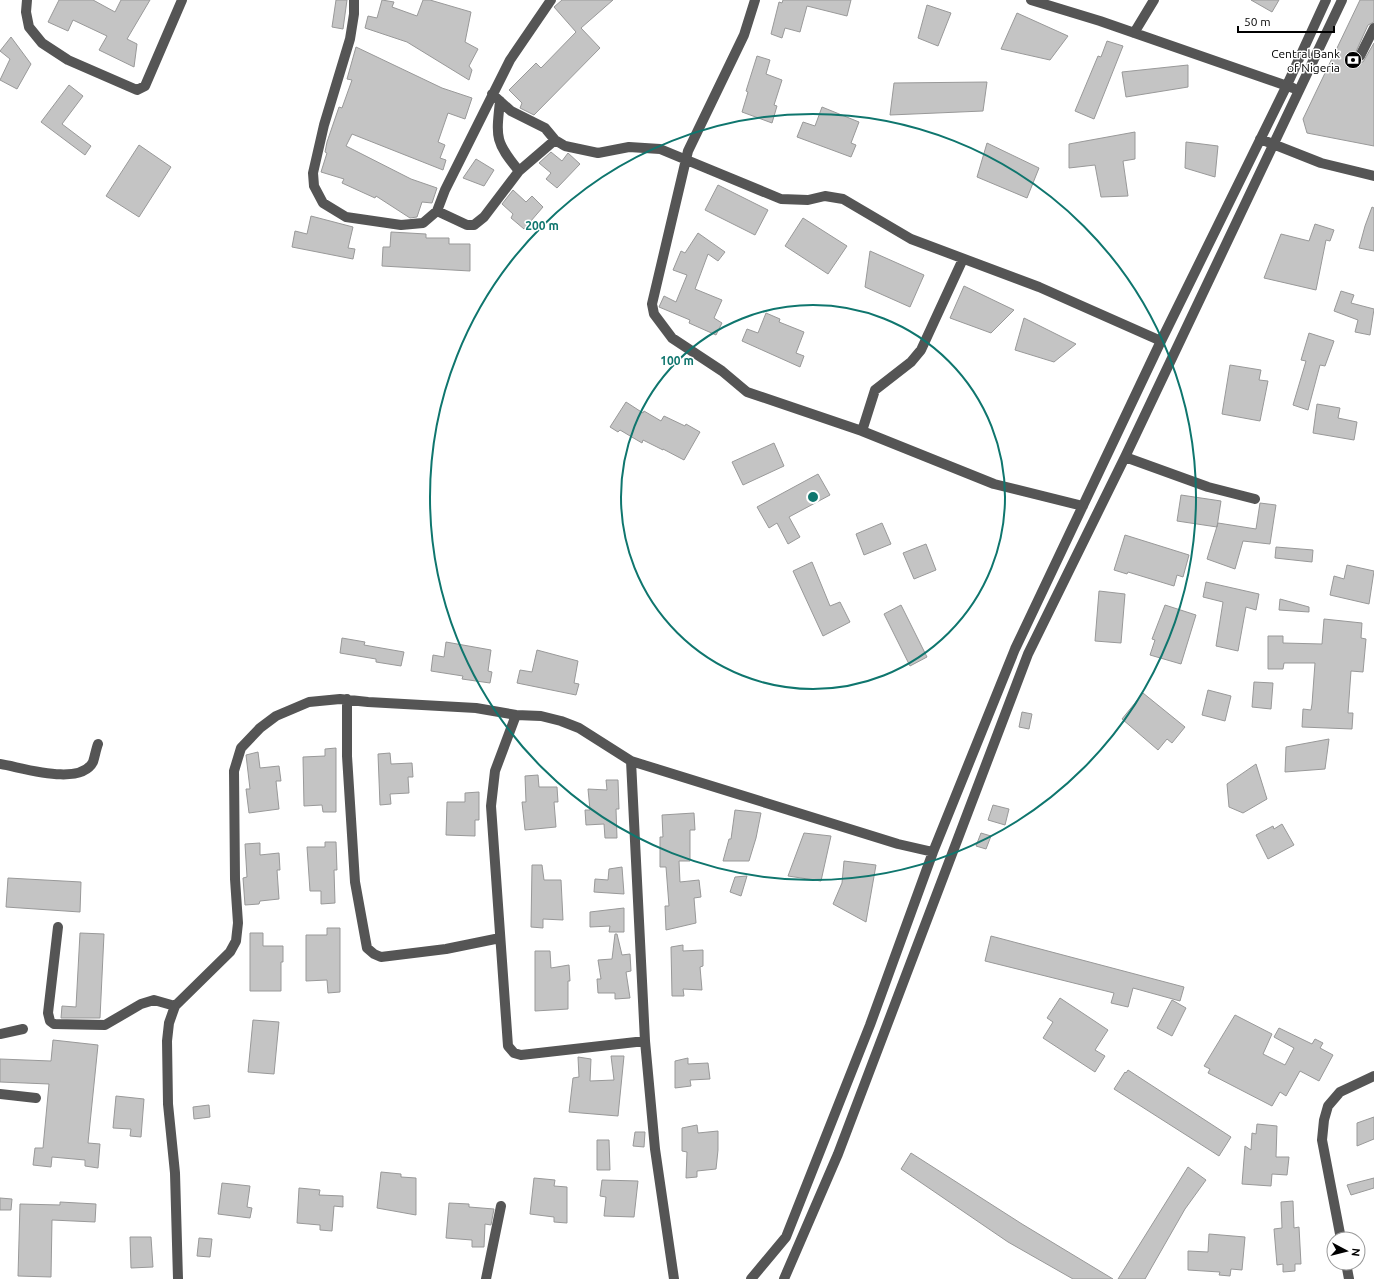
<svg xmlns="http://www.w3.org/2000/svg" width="1374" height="1279" font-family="Ubuntu,sans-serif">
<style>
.building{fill:#c4c4c4;stroke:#999}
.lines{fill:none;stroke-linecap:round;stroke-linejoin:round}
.minor{stroke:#555;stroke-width:10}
.ring{fill:none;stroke:#0f766e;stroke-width:2}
.labels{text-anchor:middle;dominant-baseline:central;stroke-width:3;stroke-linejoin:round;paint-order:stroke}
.poi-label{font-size:12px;fill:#000;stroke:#fff;text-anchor:end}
.centre{fill:#0f766e;stroke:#fff;stroke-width:2}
.ring-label{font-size:12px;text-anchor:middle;font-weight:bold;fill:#0f766e;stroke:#fff;stroke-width:3;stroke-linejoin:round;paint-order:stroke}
</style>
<rect width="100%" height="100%" fill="#fff"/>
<path class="building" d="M59 0H93L115 12 121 0H150L127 39 137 44 134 67 99 50 107 36 73 20 68 31 48 22Z
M336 0H347L343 29 332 27Z
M382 0 394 2 392 7 417 16 423 0H430L471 12 465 42 478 49 469 66 472 70 469 80 407 42 365 28 368 16 377 18Z
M562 0H613L581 28 600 48 534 115 520 108 522 103 509 90 536 63 541 68 576 32 554 7Z
M783 0H851L847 16 807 6 800 32 785 28 782 38 771 34 779 2 782 3Z
M1251 0H1279L1272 12Z
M1360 0H1374V22L1368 25 1354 56 1357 62H1363L1374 43V146L1307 133 1303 119Z
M927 5 951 13 938 46 918 38Z
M1017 13 1068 36 1050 60 1001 49Z
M11 37 31 64 17 89 0 80 10 59 0 51Z
M1107 41 1123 46 1094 119 1075 111 1098 56 1101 57Z
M356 47 442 88 472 98 465 119 448 113 438 142 445 145 440 158 446 160 443 170 352 134 346 146 411 179 437 188 432 203 422 202 417 217 410 218 376 196 375 198 342 183 344 179 321 172 327 153 325 152 327 142 339 107 342 108 352 80 347 79Z
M757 56 770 60 766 74 782 80 774 105 777 106 772 123 742 112 748 92 746 91Z
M1188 65V87L1126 97 1122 72Z
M987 82 983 111 890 115 894 83Z
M69 85 83 96 62 124 91 146 85 155 41 122Z
M822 107 859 122 851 143 856 145 851 157 797 137 803 122 815 126Z
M1135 132V159L1123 161 1128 196 1101 197 1095 165 1069 168V144Z
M1186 142 1218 146 1215 177 1185 168Z
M987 143 1039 168 1027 198 977 177Z
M139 145 171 167 139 217 106 196Z
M551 152 562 161 568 153 580 164 557 188 546 179 551 173 539 163Z
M476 159 494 170 484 186 463 178Z
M718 185 768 210 755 235 705 210Z
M513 190 526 202 532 196 543 207 524 229 511 218 513 214 502 204Z
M1372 207 1374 208V251L1359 248 1365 226Z
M311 216 353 227 348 248 355 249 353 259 292 247 295 231 307 234Z
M803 218 847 246 828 274 785 246Z
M1315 224 1334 230 1330 241 1326 240 1316 290 1264 278 1281 234 1309 241Z
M391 232 426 234V238H449V244H470V271L382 266 383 247H390Z
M698 233 725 252 718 261 708 254 695 289 722 300 714 318 722 323 716 335 689 323 690 320 659 307 664 296 676 302 687 275 673 270 681 251 685 253Z
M870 251 924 275 910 307 865 287Z
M964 286 1014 310 991 333 950 318Z
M1341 291 1354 295 1351 303 1374 309 1370 335 1355 332 1358 320 1334 311Z
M766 313 780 319 779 322 804 332 796 353 804 356 800 367 742 341 747 329 758 333Z
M1024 318 1076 344 1054 362 1015 350Z
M1309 333 1334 341 1325 366 1320 365 1308 410 1293 405 1306 361 1301 360Z
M1230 365 1261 370 1259 380 1268 381 1260 421 1222 414Z
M626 402 643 413 644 411 661 421 664 416 685 426 686 424 700 432 684 460 663 449V450L643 440 642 443 620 430 618 432 610 427Z
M1317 404 1340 408 1338 418 1357 422 1354 440 1313 433Z
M774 443 784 466 743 485 732 462Z
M818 474 830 495 789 517 800 537 788 544 777 523 769 528 757 507Z
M1181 495 1221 501 1217 527 1177 521Z
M1260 503 1276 505 1270 544 1243 541 1235 569 1207 559 1218 523 1256 529Z
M882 523 891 544 864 555 856 534Z
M1125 535 1189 555 1183 577 1177 575 1174 586 1128 572 1127 574 1114 570Z
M926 544 936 570 914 579 903 553Z
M1276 547 1313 550 1312 562 1275 558Z
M812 562 830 606 840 602 850 622 823 636 793 571Z
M1347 565 1374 571 1369 604 1330 595 1334 576 1344 579Z
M1206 582 1259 594 1256 610 1246 607 1238 651 1216 646 1223 602 1203 597Z
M1099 591 1125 594 1121 643 1095 641Z
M1280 599 1309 607V612L1279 610Z
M901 605 927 657 910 666 884 614Z
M1165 605 1196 615 1181 664 1150 655 1155 640 1152 639Z
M1324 619 1362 623 1361 638 1366 639 1363 672 1351 671 1348 713H1353L1352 729 1302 727 1303 709 1311 710 1312 704 1315 663H1284L1283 669H1268V636H1283V643L1322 644Z
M342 638 365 642 364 645 404 652 401 666 376 662V659L340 653Z
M446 642 491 650 488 671 492 672 490 683 462 679 463 676 431 671 433 655 444 657Z
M537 650 578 661 574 683 579 684 576 695 517 683 520 670 532 672Z
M1254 682 1273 683 1271 709 1252 707Z
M1208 690 1231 696 1225 721 1202 715Z
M1143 693 1185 727 1172 743 1167 739 1158 750 1122 719Z
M1022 712 1032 714 1029 729 1019 727Z
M1329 739 1325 769 1285 772 1286 747Z
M336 748V812H323L322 805 304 806 303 757 325 756V749Z
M258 752 260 768 279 766 281 781H276L279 809 249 813 246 789H250L246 755Z
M390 753 391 764 412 763 413 777H408L409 793 390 794 391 804 380 805 378 754Z
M1256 764 1267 799 1243 813 1229 807 1227 784Z
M538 775 539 787H557L558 802H554L556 827 525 830 522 802H526L525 776Z
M606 780H618L619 809H616L617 838H605L604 824 586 825 585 810H590L588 789 607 790Z
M479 792V820H475V836L446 835 447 802H465V793Z
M993 805 1009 809 1005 825 988 820Z
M735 810 761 813 756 838 749 861H723L729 839H731Z
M694 813 695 830H690V861H679L680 882 699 880 701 897 694 898 696 923 666 930 665 906H669L666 867H660V837H663L662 815Z
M1282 824 1294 845 1268 859 1256 835 1273 826 1274 829Z
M804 833 831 836 821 881 788 876Z
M981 833 991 836 986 849 976 846Z
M325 842H336L337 870H334L335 903 321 904V891H310L307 847H325Z
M260 843V855L279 853 280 870H277L279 899 260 901 259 904 245 905 243 878 247 877 245 844Z
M844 861 876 865 866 922 833 904 842 883Z
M532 865H542L544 880H561L563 920 543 919V928L531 927Z
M622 867 624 894 594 892 595 879 608 880 609 869Z
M747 876 741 896 730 892 735 877Z
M8 878 81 882 80 912 6 907Z
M624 908V932H609L610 926 590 927V912Z
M327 928H340V992L328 993 327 980 306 981V935H327Z
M80 933 104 934 100 1018H61L62 1006 76 1007Z
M250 933H263V946H283V962H281V991H250Z
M615 934H617L622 955 630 954 631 971 626 972 630 998 615 999V993H598L597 979H601L598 960 612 959Z
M991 936 1184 987 1180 1001 1133 988 1128 1007 1111 1003 1114 993 985 961Z
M683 945V951L703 950V966L700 967 702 990 683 989 684 996H672L671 947Z
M535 951H550L551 968 569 965 570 981H568V1009L535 1011Z
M1060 998 1108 1030 1095 1050 1105 1056 1095 1072 1043 1038 1053 1022 1047 1018Z
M1172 1000 1186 1008 1172 1036 1157 1028Z
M1235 1015 1272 1034 1263 1054 1285 1065 1294 1048 1274 1037 1279 1028 1312 1044 1315 1039 1323 1043 1320 1048 1333 1055 1319 1081 1300 1071 1286 1096 1280 1092 1272 1106 1208 1073 1210 1069 1204 1066Z
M253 1020 279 1022 274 1074 248 1072Z
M53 1040 98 1045 88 1143 100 1144 98 1168 85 1166V1160L52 1157 51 1167 33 1165 35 1148H43L49 1084 0 1082V1059L51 1061Z
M611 1056H624L618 1116 569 1112 573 1078 579 1077 578 1057 591 1059 590 1081 614 1080Z
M688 1058V1064L708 1063 710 1079 690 1080 691 1086 675 1088V1061Z
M1128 1070 1231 1137 1219 1156 1114 1089 1125 1072 1126 1073Z
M116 1096 144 1099 141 1137 130 1136 131 1129 113 1128Z
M209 1105 210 1117 194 1119 193 1107Z
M1374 1117V1139L1357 1146V1123Z
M1257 1124 1277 1126 1276 1157H1289L1287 1175 1272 1174 1271 1186 1242 1184 1245 1146 1251 1150 1252 1133 1256 1134Z
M697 1125 698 1133 718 1131V1150L716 1169 697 1171V1177L686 1178 687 1152 682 1151V1128Z
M635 1132H645L644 1147 633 1146Z
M597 1140H609L610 1170H597Z
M911 1153 1022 1224 1113 1279H1073L1008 1242 901 1169Z
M1188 1167 1206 1180 1185 1209 1145 1279H1118Z
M381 1172 401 1174V1177L416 1178V1215L377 1208Z
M534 1178 555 1180 554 1186 567 1187V1223L554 1222V1217L530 1214Z
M1374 1178V1188L1351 1195 1347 1185Z
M602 1180 638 1181 634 1217 604 1216 606 1197 600 1196Z
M222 1183 250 1186 247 1207 252 1208 250 1218 218 1214Z
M299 1188 320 1190 319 1195 343 1196V1207L334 1206 332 1231 320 1230V1225L297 1223Z
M0 1198 12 1199 11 1210H0Z
M1293 1201 1294 1228 1299 1227 1301 1264H1295V1271L1283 1272V1264L1277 1265 1274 1229 1282 1228 1281 1202Z
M60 1202 96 1204 95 1222 52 1220 51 1277 18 1276 20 1204 60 1205Z
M449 1203 469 1204V1207L494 1209 491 1225 485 1224 484 1247H472V1240L446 1238Z
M1209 1234 1245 1237 1242 1270 1231 1269 1230 1276 1219 1275 1220 1272 1188 1270V1251L1208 1252Z
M130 1237H151L153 1267 131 1268Z
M199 1238 212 1239 210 1257 197 1256Z"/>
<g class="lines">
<path class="minor" d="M27 0 26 12 29 27 42 43 68 60 137 90 145 86 182 0
M354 0V14L350 39 324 125 313 173 314 186 323 203 346 217 401 225 423 223 437 211 445 190 510 60 551 0
M755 0 744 35 688 151 652 304 654 314 672 338 722 371 747 392 862 431 994 484 1083 506
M1031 0 1100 21 1293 88
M1134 33 1154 0
M1360 56 1374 28
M492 94 511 111 545 128 555 140 565 146 598 153 629 147 660 149 781 199 808 200 825 196 843 199 911 239 1039 287 1161 341
M500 101C496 138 495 142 519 171
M1260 139 1321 163 1374 176
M437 211 467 225H474L484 217 519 171 555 140
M862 431 875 390 911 362 921 350 963 259
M1125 457 1208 487 1255 499
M347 699V756L355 882 367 948 374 954 381 957 446 949 500 938
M516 715 495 771 491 806 508 1046 514 1053 521 1055 645 1041
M631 761 898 844 933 852
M0 764C21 767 80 787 93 762 95 756 96 749 98 744
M58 927 48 1013 50 1021 54 1024 105 1025 141 1004 154 1000 175 1006
M0 1034 23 1029
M0 1094 36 1098
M1341 1239 1322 1140 1324 1120 1328 1106 1340 1092 1374 1076
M1346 1263 1349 1279
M178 1279 175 1173 168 1104 167 1041 169 1023 175 1006 230 952 236 941 238 923 235 879 234 771 241 748 260 728 276 716 309 702 340 699 368 702 476 708 516 715 541 716 561 721 579 728 631 761 645 1041 655 1149 674 1279
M486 1279 501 1206
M751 1279 786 1237 870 1025 933 852 1015 649 1161 341 1287 85 1326 0
M784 1279 838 1154 1028 654 1125 457 1342 0"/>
</g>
<g class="ring">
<circle cx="813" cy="497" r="192"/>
<circle cx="813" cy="497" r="383"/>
</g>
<defs>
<symbol id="bank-disc" viewBox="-11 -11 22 22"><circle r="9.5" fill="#000" stroke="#fff"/><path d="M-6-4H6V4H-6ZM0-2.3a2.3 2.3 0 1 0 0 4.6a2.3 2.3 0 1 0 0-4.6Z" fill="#fff"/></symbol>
</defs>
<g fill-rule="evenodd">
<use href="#bank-disc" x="1343" y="50" width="20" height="20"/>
</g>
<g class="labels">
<g class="poi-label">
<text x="1340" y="53">Central Bank<tspan x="1340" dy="14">of Nigeria</tspan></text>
</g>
</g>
<circle cx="813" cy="497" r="6" class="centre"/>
<g class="ring-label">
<text x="542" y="230">200 m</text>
<text x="677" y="365">100 m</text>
</g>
<g transform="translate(1346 1251) rotate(97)"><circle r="19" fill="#ffffff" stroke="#999999"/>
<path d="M0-3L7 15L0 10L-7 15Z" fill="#000000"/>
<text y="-6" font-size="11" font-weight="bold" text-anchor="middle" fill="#000000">N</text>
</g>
<path d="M1238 26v6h96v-6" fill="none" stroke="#000000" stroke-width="2"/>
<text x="1244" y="26" font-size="12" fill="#000000" stroke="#ffffff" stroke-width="3" paint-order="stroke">50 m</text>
</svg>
